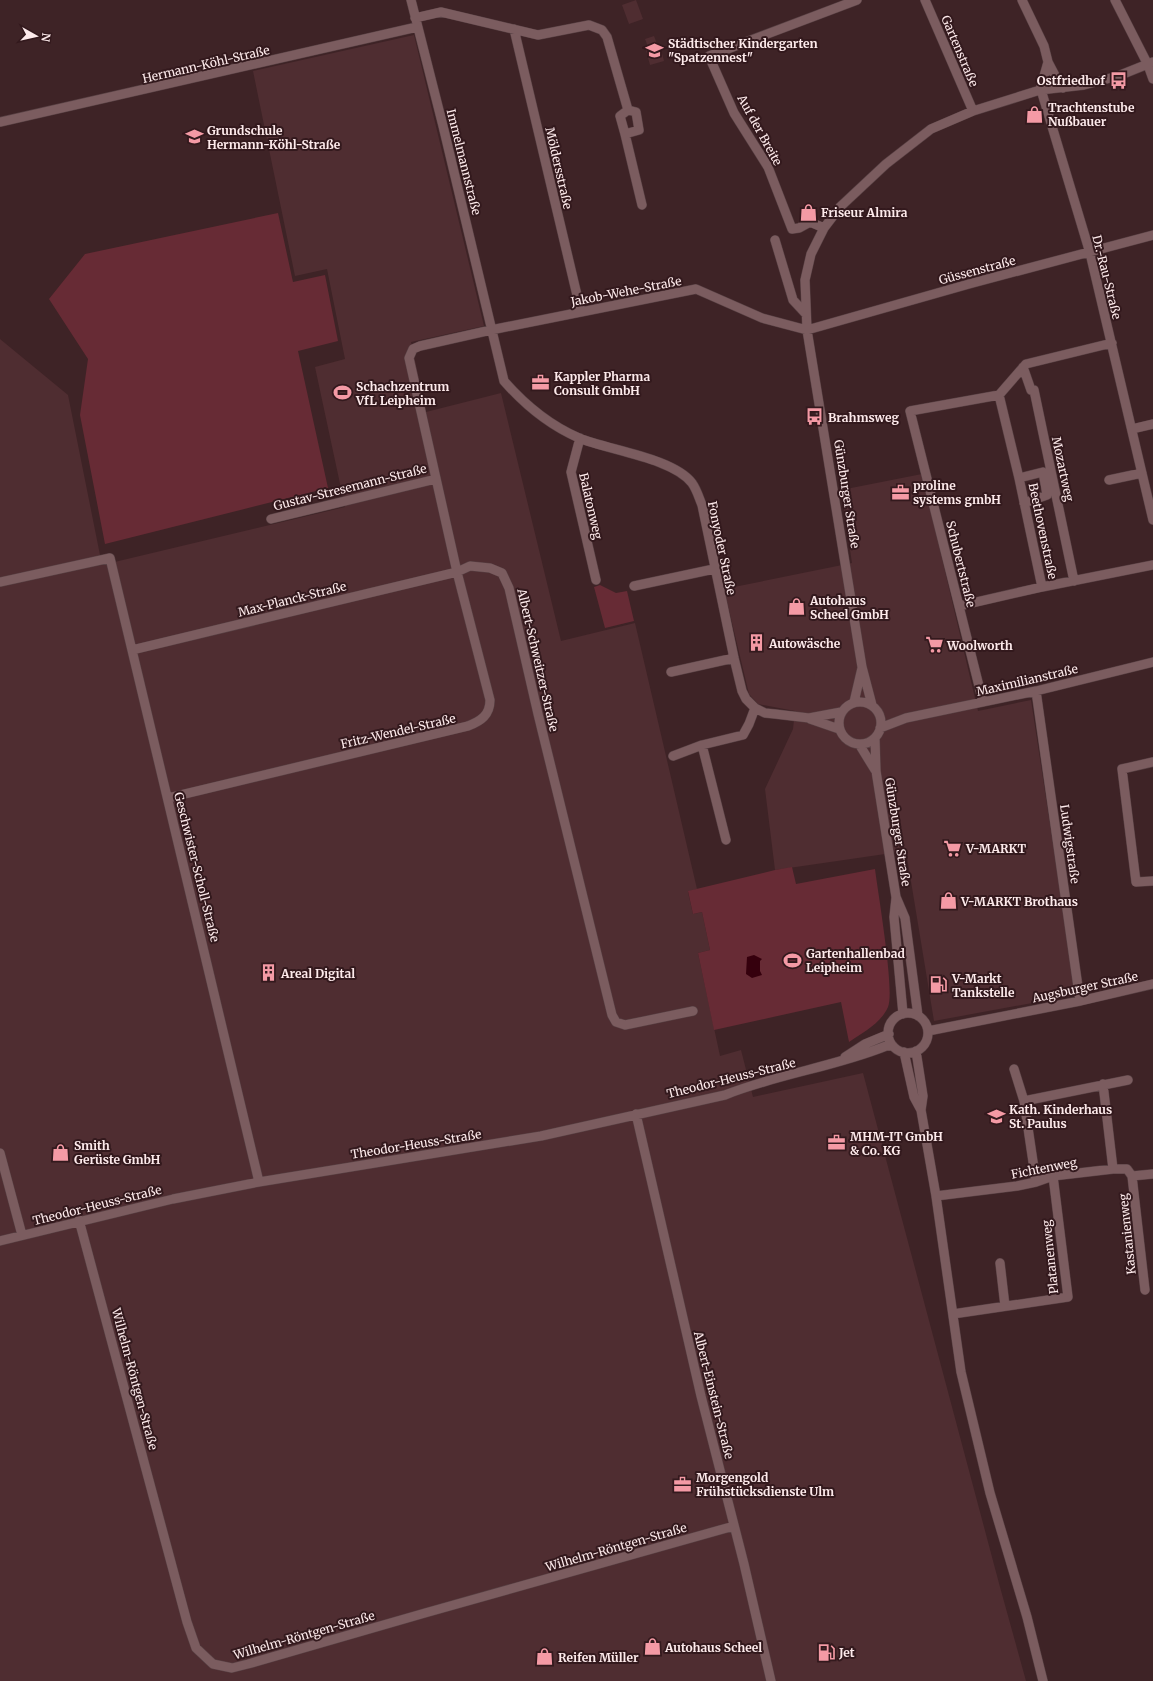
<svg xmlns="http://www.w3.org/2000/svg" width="1153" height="1681" font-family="Merriweather,serif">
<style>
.built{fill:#4f2d31}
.green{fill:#672b35}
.water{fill:#35000d}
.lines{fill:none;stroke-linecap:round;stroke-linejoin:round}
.minor-casing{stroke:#584144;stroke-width:10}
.minor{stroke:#7b5c5f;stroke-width:9}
.labels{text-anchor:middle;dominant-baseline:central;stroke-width:4;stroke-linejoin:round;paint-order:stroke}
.poi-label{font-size:12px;font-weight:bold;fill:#fdeaeb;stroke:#33191d;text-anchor:start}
.street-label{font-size:12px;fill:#fdeaeb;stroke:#33191d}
</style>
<rect width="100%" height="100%" fill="#3e2326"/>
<path class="built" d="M636 0 643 19 629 24 622 5Z
M414 35 484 326 411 342 426 412 501 393 561 641 635 623 697 889 688 892 693 914 702 912 710 950 698 953 720 1056 741 1050 753 1097 863 1073 1000 1587 1026 1681H0V339L68 395 102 565 345 507 315 367 345 359 327 269 295 276 253 71Z
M654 36 657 44 655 45V47L660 46 664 61 650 65 646 50 651 49V47H648L645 39Z
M922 474 978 711 1031 700 1076 995 934 1021 906 851 775 870 765 789 793 729 795 711 758 704 749 694 724 589 852 563 841 490Z"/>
<path class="green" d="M278 213 293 282 325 275 338 341 298 351 328 488 105 544 80 415 88 359 49 299 85 254Z
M600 585 616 593 627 591 634 621 605 628 594 587Z
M792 867 796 884 875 869C878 893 895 992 888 1007 881 1023 864 1032 849 1042L841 1002 714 1030 698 953 710 950 702 912 693 914 688 891 775 870Z"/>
<path class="water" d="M754 955 762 959 760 961V971L762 975 752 978 746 974 747 957Z"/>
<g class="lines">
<defs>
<path id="minor" d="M411 0 443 126 504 381C525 405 549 425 579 438 608 450 673 458 692 483 697 490 699 498 702 505L734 658 742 691 746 699 755 708 765 713 775 714 809 718 841 712
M925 0 973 111
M1022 0 1044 46 1048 62 1040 90
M1115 0 1148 65 1153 79
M415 18 441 12 538 35 589 25 602 30 607 37 628 110 636 112 639 130 625 134 642 205
M514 29 581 312
M1048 62 1059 83 1063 88
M1040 90 1042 93 1090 253 1153 520
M0 122 417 27
M625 134 620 116 628 110
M824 228 810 222 799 228 792 229 768 167 734 113 709 56 857 0
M775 240 793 300 806 314
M807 330 969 284 1153 235
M1023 367 1031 390H1034L1074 581
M999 395 1019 478 1042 587 1153 565
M1132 429 1153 424
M580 438 571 472 596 580
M1019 478 1043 472 1047 495 1024 503
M1109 480 1142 473
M271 519 436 479
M0 582 110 558 259 1182
M634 586 714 569
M959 606 1042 587
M132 650 457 572 490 700C490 715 481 721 468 726L168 798
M671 672 734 658
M1036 691 1080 1001
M839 723a21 21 0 1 1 42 0a21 21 0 1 1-42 0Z
M854 702 862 668
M983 702 910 411 999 395 1026 364 1112 343
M872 705 862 667 807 330 805 280 811 254 824 228 840 207 886 164 931 129 973 111 1040 90 1084 85 1118 76 1153 62
M810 719 839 729
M880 728 906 718 1036 691 1153 662
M875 738 876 771 896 897 905 918 918 1016
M859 744 875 770
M702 745 726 840
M673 756 702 745 743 735 749 724 755 708
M1153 762 1122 769 1136 882 1153 881
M896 898 894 917 903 1014
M693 1011 625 1025 616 1022 612 1015 538 714 509 588 502 573 490 568 470 566 457 572 409 358 413 349 420 346 491 330 696 289 762 318 807 330
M888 1033a20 20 0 1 1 40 0a20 20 0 1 1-40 0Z
M928 1031 1080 1001 1153 984
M916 1051 923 1096 921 1110
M904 1052 914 1097 921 1110 936 1196 961 1372 990 1493 1027 1617 1043 1681
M845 1057 865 1044 889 1034
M1014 1069 1024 1101 1036 1182
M1103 1084 1113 1169
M1024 1101 1128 1080
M636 1114 701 1396 744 1564 771 1681
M0 1153 22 1235
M1132 1176 1145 1290
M936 1196 1017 1186 1036 1182 1053 1176 1113 1169H1127L1132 1176 1153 1174
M79 1220 187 1622 196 1648 213 1664 232 1668 248 1664 425 1613 734 1526
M0 1241 173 1199 259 1182 541 1136 725 1095C777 1074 834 1067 886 1046H893
M1000 1263 1005 1306
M953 1314 1068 1297 1053 1176"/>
</defs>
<use href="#minor" class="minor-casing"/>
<use href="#minor" class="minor"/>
</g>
<defs>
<symbol id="school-bare" viewBox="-9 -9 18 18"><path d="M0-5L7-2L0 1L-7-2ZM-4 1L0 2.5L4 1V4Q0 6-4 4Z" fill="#f49aa5" stroke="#33191d" stroke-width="2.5" paint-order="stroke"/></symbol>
<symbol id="bus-bare" viewBox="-9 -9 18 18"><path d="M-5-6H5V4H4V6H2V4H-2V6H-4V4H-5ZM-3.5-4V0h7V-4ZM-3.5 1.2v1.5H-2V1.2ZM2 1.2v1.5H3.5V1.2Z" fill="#f49aa5" stroke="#33191d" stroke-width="2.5" paint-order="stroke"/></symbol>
<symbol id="shop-bare" viewBox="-9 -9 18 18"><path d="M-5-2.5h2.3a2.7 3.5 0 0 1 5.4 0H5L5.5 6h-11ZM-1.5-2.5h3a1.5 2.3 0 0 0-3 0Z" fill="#f49aa5" stroke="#33191d" stroke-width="2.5" paint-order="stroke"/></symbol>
<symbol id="office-bare" viewBox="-9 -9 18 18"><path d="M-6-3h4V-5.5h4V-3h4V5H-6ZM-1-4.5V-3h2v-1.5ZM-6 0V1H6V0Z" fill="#f49aa5" stroke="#33191d" stroke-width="2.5" paint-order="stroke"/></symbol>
<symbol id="stadium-bare" viewBox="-9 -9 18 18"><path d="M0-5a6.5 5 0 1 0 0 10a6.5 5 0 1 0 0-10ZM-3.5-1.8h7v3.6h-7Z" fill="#f49aa5" stroke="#33191d" stroke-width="2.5" paint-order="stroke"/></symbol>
<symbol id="building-bare" viewBox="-9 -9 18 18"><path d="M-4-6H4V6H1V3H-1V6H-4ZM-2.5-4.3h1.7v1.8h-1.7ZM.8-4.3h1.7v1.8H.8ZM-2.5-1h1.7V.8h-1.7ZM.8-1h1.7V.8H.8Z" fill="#f49aa5" stroke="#33191d" stroke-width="2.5" paint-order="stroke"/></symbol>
<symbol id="supermarket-bare" viewBox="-9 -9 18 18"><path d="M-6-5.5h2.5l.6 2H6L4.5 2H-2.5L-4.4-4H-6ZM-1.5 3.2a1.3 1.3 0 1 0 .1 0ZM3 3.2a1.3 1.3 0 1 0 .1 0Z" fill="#f49aa5" stroke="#33191d" stroke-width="2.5" paint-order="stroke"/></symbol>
<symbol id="fuel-bare" viewBox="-9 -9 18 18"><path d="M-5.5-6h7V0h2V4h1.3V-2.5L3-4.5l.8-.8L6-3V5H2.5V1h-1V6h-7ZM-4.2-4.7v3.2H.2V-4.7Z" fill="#f49aa5" stroke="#33191d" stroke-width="2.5" paint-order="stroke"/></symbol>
</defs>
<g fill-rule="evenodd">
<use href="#school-bare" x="642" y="38" width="25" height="25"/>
<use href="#bus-bare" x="1106" y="68" width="25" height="25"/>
<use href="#shop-bare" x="1022" y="102" width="25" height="25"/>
<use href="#school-bare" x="182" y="124" width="25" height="25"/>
<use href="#shop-bare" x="796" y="200" width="25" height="25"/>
<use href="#office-bare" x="528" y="370" width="25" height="25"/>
<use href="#stadium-bare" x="330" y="380" width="25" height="25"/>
<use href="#bus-bare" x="802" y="404" width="25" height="25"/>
<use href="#office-bare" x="888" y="480" width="25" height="25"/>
<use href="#shop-bare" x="784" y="594" width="25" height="25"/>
<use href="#building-bare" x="744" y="630" width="25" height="25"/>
<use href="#supermarket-bare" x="922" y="632" width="25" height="25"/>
<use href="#supermarket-bare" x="940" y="836" width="25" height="25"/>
<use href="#shop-bare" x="936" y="888" width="25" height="25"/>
<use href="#stadium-bare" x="780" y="948" width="25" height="25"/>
<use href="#building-bare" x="256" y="960" width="25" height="25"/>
<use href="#fuel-bare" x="926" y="972" width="25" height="25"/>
<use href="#school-bare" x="984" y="1104" width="25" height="25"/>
<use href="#office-bare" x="824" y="1130" width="25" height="25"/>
<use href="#shop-bare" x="48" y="1140" width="25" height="25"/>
<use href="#office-bare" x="670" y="1472" width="25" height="25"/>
<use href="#shop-bare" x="640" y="1634" width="25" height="25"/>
<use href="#fuel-bare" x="814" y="1640" width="25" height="25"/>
<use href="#shop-bare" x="532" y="1644" width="25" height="25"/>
</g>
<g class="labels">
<g class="poi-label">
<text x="668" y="43">Städtischer Kindergarten<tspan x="668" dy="14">"Spatzennest"</tspan></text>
<text x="1105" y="80" text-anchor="end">Ostfriedhof</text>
<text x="1048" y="107">Trachtenstube<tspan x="1048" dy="14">Nußbauer</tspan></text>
<text x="207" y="130">Grundschule<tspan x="207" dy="14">Hermann-Köhl-Straße</tspan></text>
<text x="821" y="212">Friseur Almira</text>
<text x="554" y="376">Kappler Pharma<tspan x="554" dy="14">Consult GmbH</tspan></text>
<text x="356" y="386">Schachzentrum<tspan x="356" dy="14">VfL Leipheim</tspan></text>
<text x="828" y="417">Brahmsweg</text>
<text x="913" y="485">proline<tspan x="913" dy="14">systems gmbH</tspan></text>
<text x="810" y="600">Autohaus<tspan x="810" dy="14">Scheel GmbH</tspan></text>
<text x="769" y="643">Autowäsche</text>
<text x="947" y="645">Woolworth</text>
<text x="966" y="848">V-MARKT</text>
<text x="961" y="901">V-MARKT Brothaus</text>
<text x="806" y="953">Gartenhallenbad<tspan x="806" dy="14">Leipheim</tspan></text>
<text x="281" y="973">Areal Digital</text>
<text x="952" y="978">V-Markt<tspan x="952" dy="14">Tankstelle</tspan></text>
<text x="1009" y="1109">Kath. Kinderhaus<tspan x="1009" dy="14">St. Paulus</tspan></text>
<text x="850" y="1136">MHM-IT GmbH<tspan x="850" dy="14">&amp; Co. KG</tspan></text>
<text x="74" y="1145">Smith<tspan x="74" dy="14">Gerüste GmbH</tspan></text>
<text x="696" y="1477">Morgengold<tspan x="696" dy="14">Frühstücksdienste Ulm</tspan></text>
<text x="665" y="1647">Autohaus Scheel</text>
<text x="839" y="1652">Jet</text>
<text x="558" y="1657">Reifen Müller</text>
</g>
<g class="street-label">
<text transform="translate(960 51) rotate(67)">Gartenstraße</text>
<text transform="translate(206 64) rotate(-13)">Hermann-Köhl-Straße</text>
<text transform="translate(760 130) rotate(61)">Auf der Breite</text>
<text transform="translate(464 162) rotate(76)">Immelmannstraße</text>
<text transform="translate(559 168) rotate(77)">Möldersstraße</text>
<text transform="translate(977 270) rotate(-15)">Güssenstraße</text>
<text transform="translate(1107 277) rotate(76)">Dr.-Rau-Straße</text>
<text transform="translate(626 291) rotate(-11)">Jakob-Wehe-Straße</text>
<text transform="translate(1063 469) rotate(78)">Mozartweg</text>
<text transform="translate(350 487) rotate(-14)">Gustav-Stresemann-Straße</text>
<text transform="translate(847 494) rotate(81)">Günzburger Straße</text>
<text transform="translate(591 506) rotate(77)">Balatonweg</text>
<text transform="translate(1043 531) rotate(78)">Beethovenstraße</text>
<text transform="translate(722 548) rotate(78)">Fonyoder Straße</text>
<text transform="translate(961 564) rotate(76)">Schubertstraße</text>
<text transform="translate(292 599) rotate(-14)">Max-Planck-Straße</text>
<text transform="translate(538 660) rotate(77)">Albert-Schweitzer-Straße</text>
<text transform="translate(1027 680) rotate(-13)">Maximilianstraße</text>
<text transform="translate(398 731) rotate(-13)">Fritz-Wendel-Straße</text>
<text transform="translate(898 832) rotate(81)">Günzburger Straße</text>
<text transform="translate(1070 844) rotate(82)">Ludwigstraße</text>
<text transform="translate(197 867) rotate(76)">Geschwister-Scholl-Straße</text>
<text transform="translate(1085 987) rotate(-12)">Augsburger Straße</text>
<text transform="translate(731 1078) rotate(-14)">Theodor-Heuss-Straße</text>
<text transform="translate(416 1144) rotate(-9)">Theodor-Heuss-Straße</text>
<text transform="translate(1044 1168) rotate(-11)">Fichtenweg</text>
<text transform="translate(97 1205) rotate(-14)">Theodor-Heuss-Straße</text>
<text transform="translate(1127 1234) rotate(-96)">Kastanienweg</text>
<text transform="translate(1050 1257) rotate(-96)">Platanenweg</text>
<text transform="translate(135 1379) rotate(75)">Wilhelm-Röntgen-Straße</text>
<text transform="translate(714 1395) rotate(76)">Albert-Einstein-Straße</text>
<text transform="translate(616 1547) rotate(-16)">Wilhelm-Röntgen-Straße</text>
<text transform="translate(304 1635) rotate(-16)">Wilhelm-Röntgen-Straße</text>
</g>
</g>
<g transform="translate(36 36) rotate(98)" stroke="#33191d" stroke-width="3" paint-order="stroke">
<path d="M0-3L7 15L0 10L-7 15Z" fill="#fdeaeb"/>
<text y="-6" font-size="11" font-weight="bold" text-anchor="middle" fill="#fdeaeb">N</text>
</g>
</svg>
